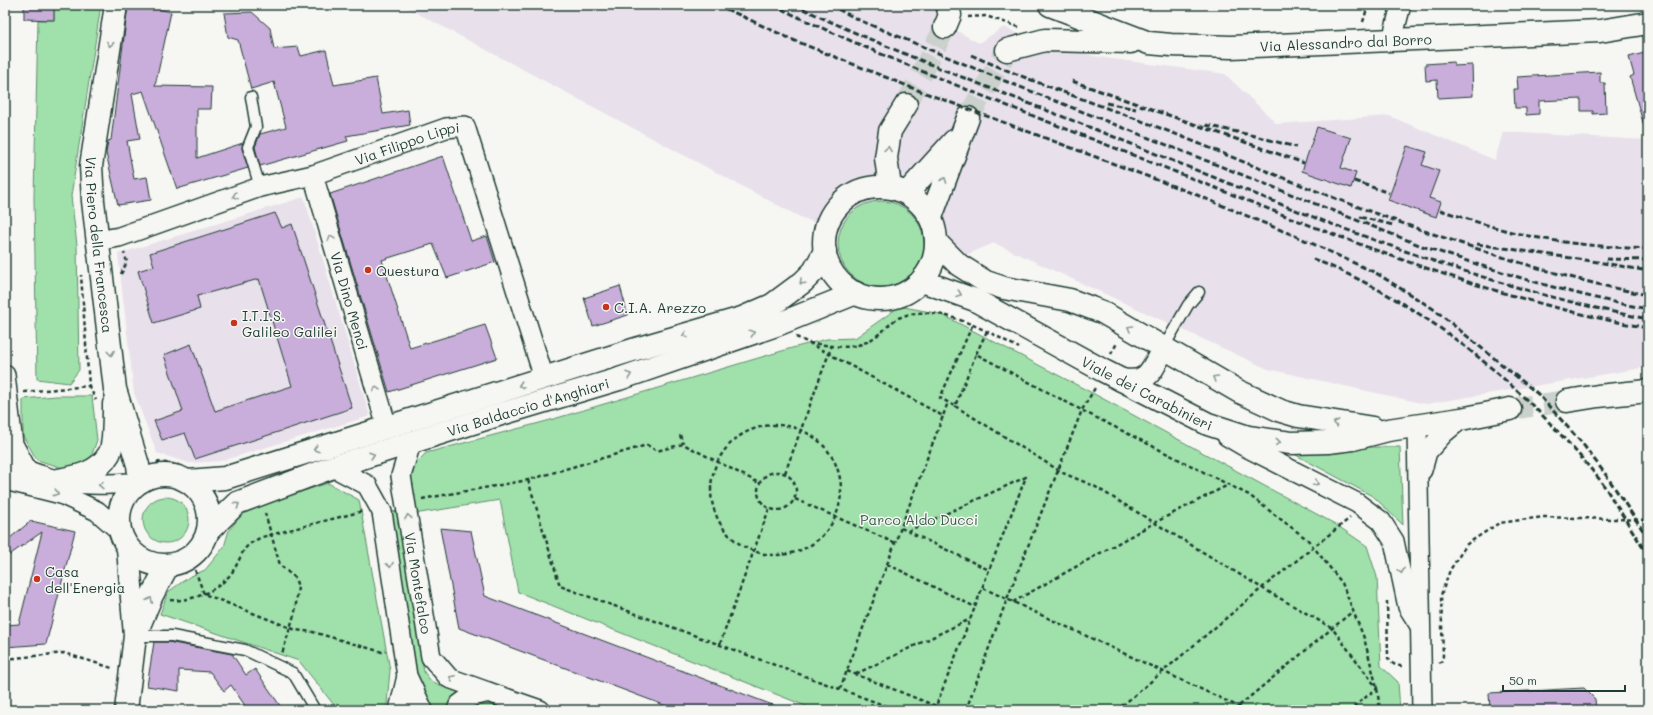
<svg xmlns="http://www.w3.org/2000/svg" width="1653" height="715" font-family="Mali,sans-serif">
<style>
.built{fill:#e8e0eb}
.green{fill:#a0e0aa;stroke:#608e6f}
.building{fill:#c9adda;stroke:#1f3d34}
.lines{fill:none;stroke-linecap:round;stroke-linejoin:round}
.secondary-tunnel{stroke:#cbd1cc;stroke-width:22;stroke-dasharray:22 11;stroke-linecap:butt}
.lane-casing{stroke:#1f3d34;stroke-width:13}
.street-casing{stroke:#1f3d34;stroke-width:22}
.secondary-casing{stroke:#1f3d34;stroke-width:25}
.path{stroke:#1f3d34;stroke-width:2.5;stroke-dasharray:4 3;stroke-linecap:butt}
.lane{stroke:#f6f6f2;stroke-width:10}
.street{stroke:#f6f6f2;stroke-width:19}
.secondary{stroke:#f6f6f2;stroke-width:22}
.rail{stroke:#1f3d34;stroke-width:3;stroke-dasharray:6 3;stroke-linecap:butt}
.oneway{stroke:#8a9a93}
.poi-dot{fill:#c8321e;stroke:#f6f6f2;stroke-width:1.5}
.labels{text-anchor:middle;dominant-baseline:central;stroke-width:3;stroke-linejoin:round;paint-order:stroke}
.street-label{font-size:14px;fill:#1f3d34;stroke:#f6f6f2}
.poi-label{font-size:14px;fill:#1f3d34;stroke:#f6f6f2;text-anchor:start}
.park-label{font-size:14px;fill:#395e4c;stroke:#f6f6f2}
</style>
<rect width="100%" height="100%" fill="#f6f6f2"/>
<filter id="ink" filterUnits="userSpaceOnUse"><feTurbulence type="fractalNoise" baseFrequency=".025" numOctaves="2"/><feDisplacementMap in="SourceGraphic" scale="8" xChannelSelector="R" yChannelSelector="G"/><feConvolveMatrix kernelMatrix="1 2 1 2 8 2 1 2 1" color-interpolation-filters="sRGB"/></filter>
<g filter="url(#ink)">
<path class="built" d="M402 5H936L938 12 936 20 979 43 1004 27 1033 41 1098 57 1225 74 1277 124 1389 116 1495 160 1503 132 1648 140V367L1426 404 1268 369 994 243 940 266 800 217Z
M304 197 370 416 221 461 189 463 157 453 134 393 118 254Z"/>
<path class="green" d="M54 5H101L71 196 77 245 79 370 69 383 37 379 34 197 38 20H54Z
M838 244a43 43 0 1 1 86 0a43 43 0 1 1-86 0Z
M904 307 941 314 1096 395 1335 524 1367 546 1377 577 1381 666 1398 682 1400 710H816L518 592 500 500 414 514 406 473 426 453 547 421 792 348 827 339 855 338 896 309Z
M56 396H92L97 440 89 463 63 468 37 460 23 436V399Z
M1281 447H1400L1403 525 1374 497Z
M328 483 359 500 390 670 387 704 384 710H338L299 661 160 614 168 592 189 577 205 570 224 547 229 530 246 510Z
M143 520a23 23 0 1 1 46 0a23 23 0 1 1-46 0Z
M399 511 424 672 431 681 464 695 450 710H432L419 685 416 673 391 512Z
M486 702 507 710H466L471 704Z"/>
<path class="building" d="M24 5H54V20L24 19Z
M128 5H142L171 12 155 86 212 87 211 109H197V158L243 143 242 149 248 168 177 189 143 91 132 94 140 139 127 141 134 179 147 177 151 200 118 205 106 153 108 141 111 140Z
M252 12 270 28 274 49 298 47 301 56 326 50 334 85 376 78 383 114 408 110 410 125 346 136 348 141 260 166 255 147 260 134 286 127 274 82 251 89 238 40 228 37 224 13Z
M1648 52V126H1644L1630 77 1634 75 1629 57Z
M1454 62V66L1472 65 1473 96 1438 98 1437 80 1426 81 1425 64Z
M1600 72V83H1605L1606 113 1593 114V111H1581V99L1539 101V114L1526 115V108H1515L1514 89H1518L1517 77Z
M1317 127 1351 138 1341 168 1356 173 1351 188 1302 171Z
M1407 146 1427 152 1422 165 1439 171 1429 198 1441 202 1436 217 1388 200Z
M443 156 471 241 487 236 495 262 447 278 433 244 382 260 410 348 485 325 497 358 389 392 330 194Z
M275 213 282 228 292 224 352 408 195 459 185 433 162 440 154 421 183 411 164 355 191 344 215 411 292 386 259 279 197 296 200 309 154 323 138 271 154 266 150 253Z
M620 286 628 315 593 326 584 298Z
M31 521 75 531 46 644 5 647V625L19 624 42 532 5 558V542Z
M440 528 471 531 485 596 783 709V710H677L459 628Z
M154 642H168L232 654 246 675 255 669 283 710H248L231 685 224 691 210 672 179 670V691L147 686Z
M1584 688 1595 699 1596 710H1490L1489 693Z"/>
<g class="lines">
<path class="secondary-tunnel" d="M906 105 945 27
M968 118 1007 50
M1510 409 1567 401"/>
<defs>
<path id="lane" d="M251 97 256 127 248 147 260 187
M1164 347 1188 305 1199 292
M135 636H172L245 650 293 673 315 710"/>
<g id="street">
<path d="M1392 40 1401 5"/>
<path id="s1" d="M313 175 387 427"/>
<path id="s2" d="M98 241 119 237 260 187 313 175 446 128 465 126 544 378"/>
<path d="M5 375 13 444 27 470"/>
<path d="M1417 426 1422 710"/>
<path d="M1227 436 1244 446 1357 503 1381 521 1394 541 1408 607 1420 626"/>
<path id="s3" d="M411 443 401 476 431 657 449 678 488 692"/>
<path d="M5 463C17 466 28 471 40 475 72 487 107 485 140 482"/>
<path d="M333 467 367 485 382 512 407 676 423 710"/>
<path d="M1422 470 1427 452 1444 433 1461 419"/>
<path d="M5 480 61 494 97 511 120 531"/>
<path d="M399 710 407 676"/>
<path d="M457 710 459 705 470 697 488 692 540 710"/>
</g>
<g id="secondary">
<path id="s4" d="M116 5 91 166 93 201 115 389 138 465 140 482"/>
<path id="s5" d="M1050 5 1149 43 1171 45 1231 47 1600 31 1648 23"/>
<path d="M945 27 950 15 947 5"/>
<path d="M1007 50 1045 40 1131 42"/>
<circle cx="880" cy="243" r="56"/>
<path d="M890 187 886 158 890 131 906 105"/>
<path d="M907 193 954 141"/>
<path d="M931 217 968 118"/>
<path d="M937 243 959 265 986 282 1004 288 1070 300 1102 312 1238 391 1281 411 1298 416 1373 428"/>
<path id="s6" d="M922 281 975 300 1102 370 1208 424 1248 437 1291 443 1328 442 1353 439 1388 430 1461 419 1510 409"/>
<path d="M1122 380C1150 385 1152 368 1164 347"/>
<path d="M1567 401 1598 396 1648 391"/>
<circle cx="164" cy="520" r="45"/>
<path d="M58 480C77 477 98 473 109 454 114 446 114 416 114 404"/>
<path d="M188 481 225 478 636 349 742 318 772 305 803 282 814 271 825 251"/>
<path id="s7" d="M208 531 237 503 333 467 501 414 619 379 779 324 856 293"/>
<path d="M136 633 152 595 168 565"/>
<path d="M126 710 135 636 128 548"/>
</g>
</defs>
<use href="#lane" class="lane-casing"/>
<use href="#street" class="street-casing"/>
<use href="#secondary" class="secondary-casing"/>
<path class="path" d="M968 17 986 16 1019 27
M1363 22 1368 5
M121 274 127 262 124 253
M972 326 940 398 955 406 976 354 1087 413 1249 495 1308 540 1342 583 1364 638 1377 688 1380 710
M796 337 809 343 943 416 948 402
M809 343C837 346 855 353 879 334 886 329 892 320 901 317 937 302 987 331 1019 348
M976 354 987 331
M1111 354 1117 343
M89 386 96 400
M24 392 89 386 81 275
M955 406 1063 473 1094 486 1262 588 1332 628 1377 688 1350 710
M711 490a65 65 0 1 1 130 0a65 65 0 1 1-130 0Z
M680 435 683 444
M157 461 158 462 179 465
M758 491a19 19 0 1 1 38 0a19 19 0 1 1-38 0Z
M785 473 832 345
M528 480 560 586 897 710
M422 499 528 480 647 445 657 451 683 444 759 483
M795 499 895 543
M265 513 280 565 295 578 298 587 295 612 282 654
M908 531 1026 477 989 570
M887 564 975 607 989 570 901 528
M195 570 204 594 296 630 313 632 382 652 386 651
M983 588 1246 710
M170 600C193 602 220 590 233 571 245 552 239 548 262 537L363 511
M1387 601 1388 658C1393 665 1396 666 1404 666
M1013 602 1154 523 1228 485
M720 644 769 509
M5 659 64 653 112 668
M1439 663 1441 662 1443 656 1441 595 1450 570 1467 544 1499 523 1543 517 1648 520
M847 671 936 706 975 607
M856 674 970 619
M840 689 943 416
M966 710 1007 599 1082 410 1095 388
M1117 710 1262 588 1350 518
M1234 710 1353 611"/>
<use href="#lane" class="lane"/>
<use href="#street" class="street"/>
<use href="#secondary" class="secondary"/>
<path class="rail" d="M718 5 793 40 920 91 1197 195 1300 238 1376 273 1435 310 1538 394 1582 443 1606 475 1648 538
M773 5C900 66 1032 115 1163 167 1322 230 1479 297 1648 328
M795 5C903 57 1018 98 1129 143 1298 211 1469 285 1648 319
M830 5 859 20 1000 79 1422 246C1496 271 1571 295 1648 309
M971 55C1041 86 1113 109 1183 137 1275 175 1366 212 1460 243 1522 264 1584 283 1648 295
M1072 81 1304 163
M1106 103 1136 109
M1206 125 1255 136 1296 147
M1354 181 1389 193
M1440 210C1462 217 1485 225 1508 231 1553 243 1602 247 1648 249
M1360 217 1393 225
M1477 244 1598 262 1648 271
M1313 259C1427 304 1523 385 1600 480 1605 487 1610 495 1614 502 1626 520 1637 538 1648 556
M1606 259 1648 260"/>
</g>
<defs><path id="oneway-chevron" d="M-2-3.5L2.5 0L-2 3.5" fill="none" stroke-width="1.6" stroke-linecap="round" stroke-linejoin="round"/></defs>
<g class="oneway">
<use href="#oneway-chevron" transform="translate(110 44) rotate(99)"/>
<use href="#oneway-chevron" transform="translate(888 149) rotate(-81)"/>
<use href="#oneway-chevron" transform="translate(944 180) rotate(-69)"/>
<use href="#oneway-chevron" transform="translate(235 196) rotate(161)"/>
<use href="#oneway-chevron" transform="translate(331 238) rotate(-106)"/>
<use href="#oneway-chevron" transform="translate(802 282) rotate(137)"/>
<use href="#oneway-chevron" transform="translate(959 294) rotate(20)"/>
<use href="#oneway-chevron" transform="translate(1130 328) rotate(-150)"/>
<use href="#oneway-chevron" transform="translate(752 333) rotate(-19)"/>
<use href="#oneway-chevron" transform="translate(685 335) rotate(164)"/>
<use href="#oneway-chevron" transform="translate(111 353) rotate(83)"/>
<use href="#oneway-chevron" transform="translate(629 375) rotate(-19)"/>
<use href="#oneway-chevron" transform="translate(1215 378) rotate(-149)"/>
<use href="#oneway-chevron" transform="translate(521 385) rotate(163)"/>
<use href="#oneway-chevron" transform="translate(376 389) rotate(-106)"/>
<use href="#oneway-chevron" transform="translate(1336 423) rotate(-169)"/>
<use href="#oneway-chevron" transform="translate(1278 442) rotate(5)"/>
<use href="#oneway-chevron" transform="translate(316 449) rotate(162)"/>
<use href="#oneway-chevron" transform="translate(372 455) rotate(-17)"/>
<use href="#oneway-chevron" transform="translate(1316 483) rotate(27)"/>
<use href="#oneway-chevron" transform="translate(101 485) rotate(-179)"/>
<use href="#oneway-chevron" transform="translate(56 493) rotate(18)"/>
<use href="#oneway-chevron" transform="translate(237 505) rotate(-34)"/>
<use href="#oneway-chevron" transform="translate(408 517) rotate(-99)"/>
<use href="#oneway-chevron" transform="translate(390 565) rotate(81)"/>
<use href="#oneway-chevron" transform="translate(1401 571) rotate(78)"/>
<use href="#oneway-chevron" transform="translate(150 600) rotate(-67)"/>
<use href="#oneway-chevron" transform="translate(452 678) rotate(-152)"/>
</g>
</g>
<g class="poi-dot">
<circle cx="368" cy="270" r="4"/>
<circle cx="606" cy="307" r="4"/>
<circle cx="234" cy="323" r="4"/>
<circle cx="37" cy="579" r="4"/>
</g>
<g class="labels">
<g class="street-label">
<text stroke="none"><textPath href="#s5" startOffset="303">Via Alessandro dal Borro</textPath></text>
<text stroke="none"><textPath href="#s2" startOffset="325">Via Filippo Lippi</textPath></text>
<text stroke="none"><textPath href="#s4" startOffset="242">Via Piero della Francesca</textPath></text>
<text stroke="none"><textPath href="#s1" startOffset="131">Via Dino Menci</textPath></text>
<text stroke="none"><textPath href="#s6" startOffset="252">Viale dei Carabinieri</textPath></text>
<text stroke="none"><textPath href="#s7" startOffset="347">Via Baldaccio d'Anghiari</textPath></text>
<text stroke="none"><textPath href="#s3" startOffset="143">Via Montefalco</textPath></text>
</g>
<g class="poi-label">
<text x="376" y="270">Questura</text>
<text x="614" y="307">C.I.A. Arezzo</text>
<text x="242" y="315">I.T.I.S.<tspan x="242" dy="16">Galileo Galilei</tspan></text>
<text x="45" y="571">Casa<tspan x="45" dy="16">dell'Energia</tspan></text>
</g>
<g class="park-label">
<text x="919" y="519">Parco Aldo Ducci</text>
</g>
</g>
<rect width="1653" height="715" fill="none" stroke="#f6f6f2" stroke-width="20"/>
<rect x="10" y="10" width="1633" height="695" fill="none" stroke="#1f3d34" stroke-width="1.5" filter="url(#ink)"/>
<path d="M1503 685v6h122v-6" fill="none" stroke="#1f3d34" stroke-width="2"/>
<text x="1509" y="685" font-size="12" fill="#1f3d34" stroke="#f6f6f2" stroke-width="3" paint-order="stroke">50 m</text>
</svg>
